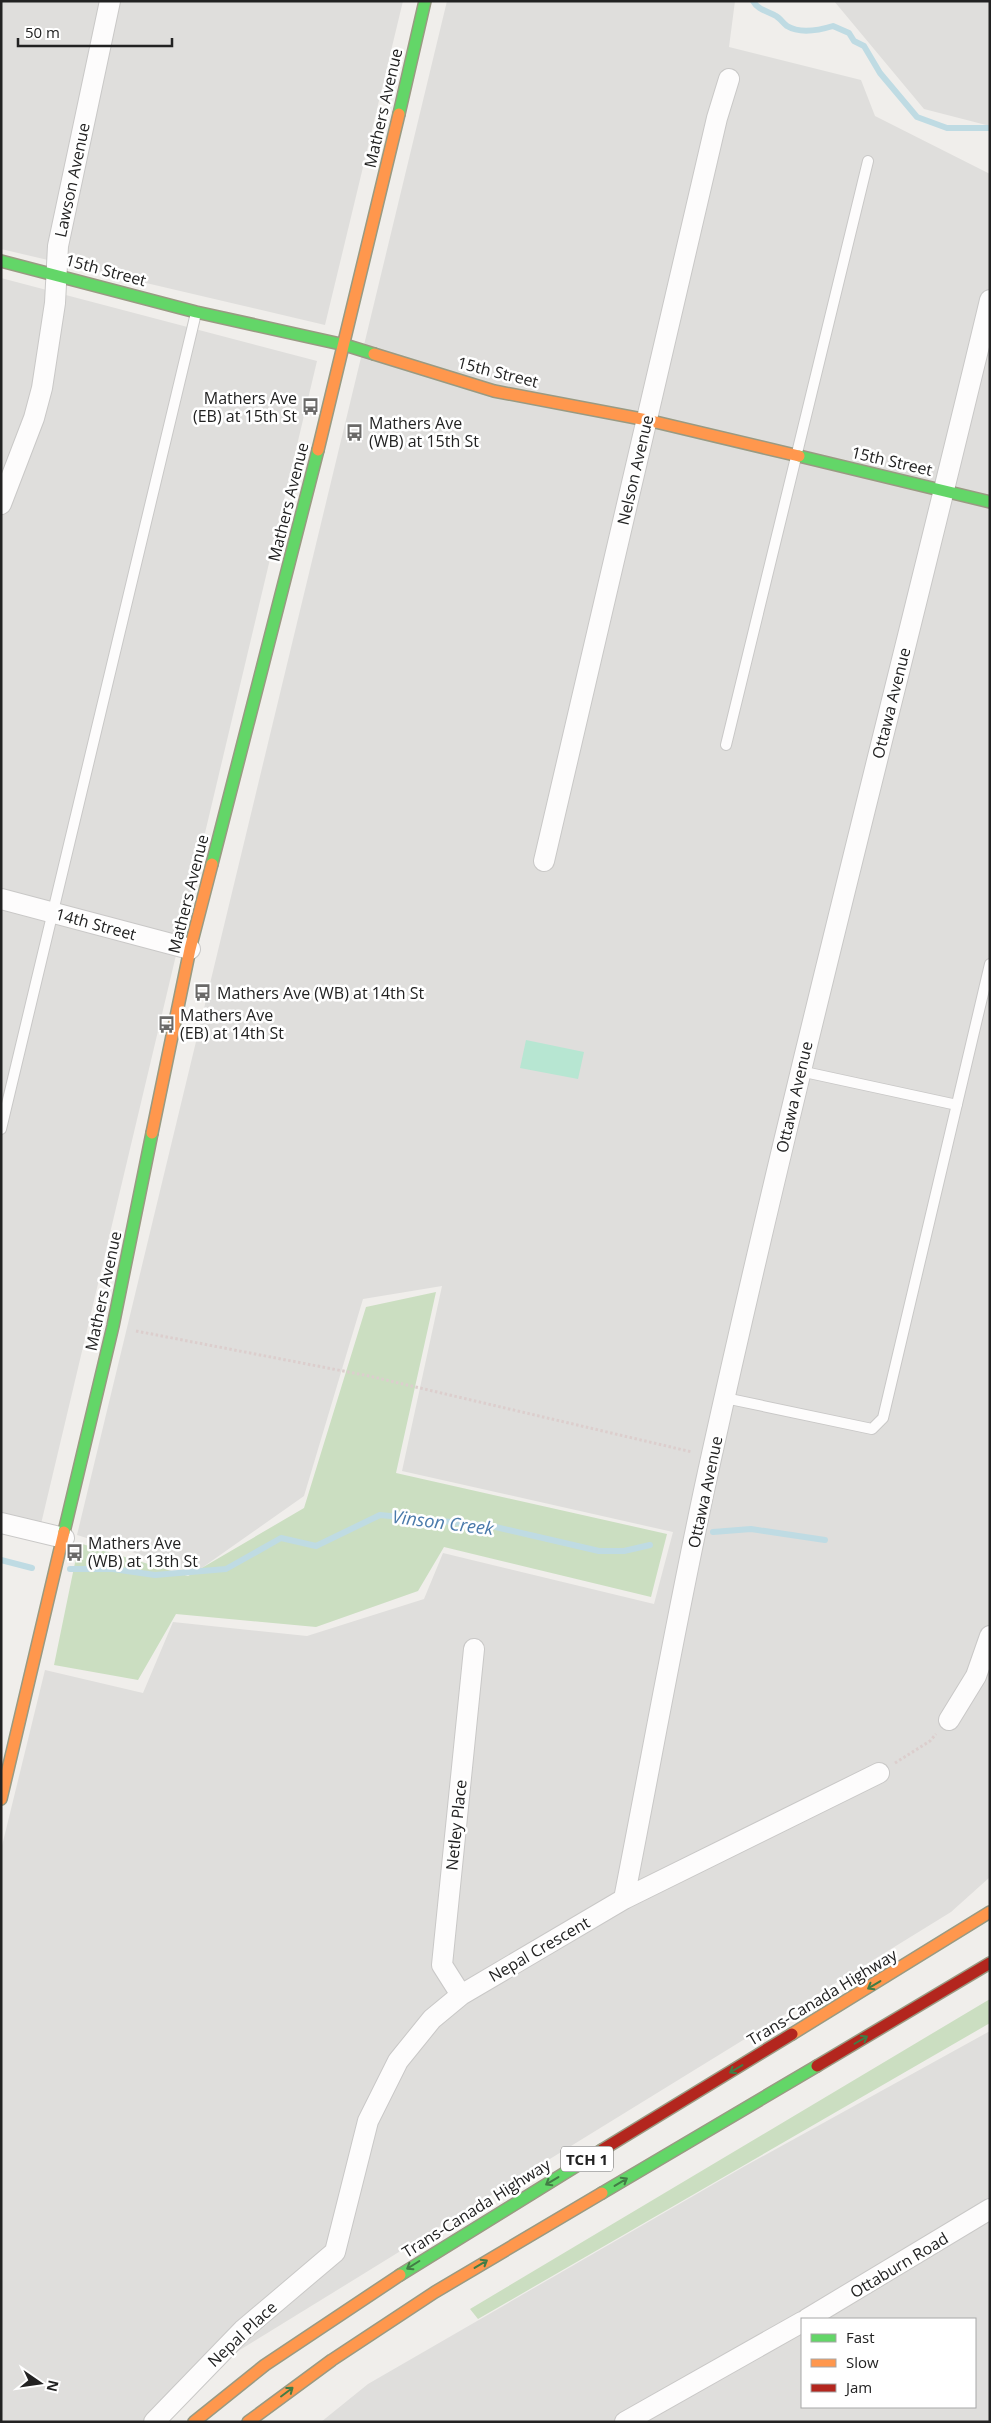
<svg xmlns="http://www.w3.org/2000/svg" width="991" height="2423" font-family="'Open Sans',sans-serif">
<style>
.residential{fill:#dfdedc;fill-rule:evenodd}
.forest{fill:#cbdec1}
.pitch{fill:#b7e6d2}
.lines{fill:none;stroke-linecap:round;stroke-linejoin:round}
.stream{stroke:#bfdbe3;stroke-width:6}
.lane-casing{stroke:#c9c8c7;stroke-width:12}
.street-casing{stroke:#c9c8c7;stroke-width:22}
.fast-casing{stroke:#999a82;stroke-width:14}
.slow-casing{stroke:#999a82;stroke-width:14}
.jam-casing{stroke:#999a82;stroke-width:14}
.path{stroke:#dccecd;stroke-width:3;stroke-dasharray:2.5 2.5;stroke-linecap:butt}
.lane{stroke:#fdfcfc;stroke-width:10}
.street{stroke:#fdfcfc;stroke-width:20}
.fast{stroke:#63d668;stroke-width:11}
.slow{stroke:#ff974d;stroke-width:11}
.jam{stroke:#b3261e;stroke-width:11}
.oneway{stroke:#427c45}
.labels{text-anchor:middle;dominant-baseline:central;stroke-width:5;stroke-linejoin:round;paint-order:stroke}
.shield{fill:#fff;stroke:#646464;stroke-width:1}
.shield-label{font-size:15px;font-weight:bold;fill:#222}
.street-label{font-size:16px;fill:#222;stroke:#fff}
.poi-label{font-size:16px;fill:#222;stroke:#fff;text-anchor:start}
.water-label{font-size:18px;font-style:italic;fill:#4a7aab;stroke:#fff}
</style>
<rect width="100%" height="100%" fill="#f0eeeb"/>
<path class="residential" d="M1 1H403L325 325 1 249Z
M447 1H735L729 47 861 80 875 116 990 174V1877L951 1912 235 2353 158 2422H1V1850L45 1670 143 1693 173 1622 307 1636 424 1599 443 1553 654 1604 673 1532 402 1471 442 1286 363 1299 304 1496 196 1572 77 1535Z
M834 1H990V126L924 109Z
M1 278 317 361 41 1524 1 1515Z
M990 2031V2422H321L368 2384 745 2166ZM802 2319H975V2407H802Z"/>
<path class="forest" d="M436 1292 396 1473 667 1534 651 1597 444 1547 418 1591 316 1627 176 1614 138 1680 54 1665 79 1543 188 1576 304 1508 366 1307Z
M990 1999V2023L478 2319 470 2309Z"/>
<path class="pitch" d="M526 1040 584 1052 578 1079 520 1068Z"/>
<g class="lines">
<path class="stream" d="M753 1C758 10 767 11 776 16 780 18 783 23 787 26 800 34 820 30 833 26L849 33 854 41 864 46 880 73 917 117 947 128H990
M713 1532 751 1529 825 1540
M1 1560 32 1568
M70 1569H113L155 1575 226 1569 281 1538 316 1546 380 1515 491 1526 599 1551H624L650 1545"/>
<defs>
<path id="lane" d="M726 745 868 161
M800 1071 957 1105
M1 1129 196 313
M725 1398 872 1429 883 1418 990 964"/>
<path id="street" d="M1 504 34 418 42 388 55 303 58 246 110 1
M544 861 717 118 729 79
M1 899 190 949
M1 1523 64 1538
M949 1720 976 1676 990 1636
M624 1899C653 1751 679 1602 712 1454 797 1068 898 685 990 300
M461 1995 442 1965 474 1649
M807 2319 990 2209
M154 2422 243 2330 335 2252 368 2121 398 2061 432 2019 461 1995 624 1899 879 1773
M625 2422 802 2322"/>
<path id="fast" d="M399 114 425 1
M1 261 196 312 345 345 374 354
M799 456 990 502
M212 864 318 450
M64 1532 113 1326 152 1133
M602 2193 817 2066
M400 2275 602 2150"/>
<path id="slow" d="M374 354 494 391 647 420 799 456
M318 450 399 114
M152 1133 190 949 212 864
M1 1799 64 1532
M792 2034 990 1912
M194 2422 265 2365 400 2275
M248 2422 332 2360 435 2292 602 2193"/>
<path id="jam" d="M817 2066 990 1963
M602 2150 792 2034"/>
</defs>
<use href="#lane" class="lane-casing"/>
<use href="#street" class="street-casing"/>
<use href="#fast" class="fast-casing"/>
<use href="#slow" class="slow-casing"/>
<use href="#jam" class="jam-casing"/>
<path class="path" d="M136 1331 369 1376 692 1452
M895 1763 930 1741 936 1734"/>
<use href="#lane" class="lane"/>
<use href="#street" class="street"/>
<use href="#fast" class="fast"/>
<use href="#slow" class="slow"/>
<use href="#jam" class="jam"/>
</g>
<defs><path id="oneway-shaft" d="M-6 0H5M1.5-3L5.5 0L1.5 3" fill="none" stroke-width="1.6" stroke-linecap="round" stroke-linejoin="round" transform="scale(1.25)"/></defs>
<g class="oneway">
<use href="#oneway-shaft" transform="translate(874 1985) rotate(149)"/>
<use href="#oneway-shaft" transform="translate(861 2040) rotate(-30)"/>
<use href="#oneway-shaft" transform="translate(736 2069) rotate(149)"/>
<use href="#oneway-shaft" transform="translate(552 2181) rotate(149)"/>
<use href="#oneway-shaft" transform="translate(621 2182) rotate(-31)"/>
<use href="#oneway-shaft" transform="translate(481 2264) rotate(-31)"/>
<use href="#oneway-shaft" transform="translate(413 2265) rotate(148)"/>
<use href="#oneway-shaft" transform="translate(287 2392) rotate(-37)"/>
</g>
<defs>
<symbol id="bus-bare" viewBox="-9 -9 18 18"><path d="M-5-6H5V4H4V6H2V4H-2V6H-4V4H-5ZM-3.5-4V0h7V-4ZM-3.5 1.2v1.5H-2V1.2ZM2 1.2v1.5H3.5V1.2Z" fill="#6a6968" stroke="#fff" stroke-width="2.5" paint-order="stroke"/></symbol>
</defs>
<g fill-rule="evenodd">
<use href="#bus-bare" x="298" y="394" width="25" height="25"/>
<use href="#bus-bare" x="342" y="420" width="25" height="25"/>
<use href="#bus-bare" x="190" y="980" width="25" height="25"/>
<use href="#bus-bare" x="154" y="1012" width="25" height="25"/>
<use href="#bus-bare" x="62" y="1540" width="25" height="25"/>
</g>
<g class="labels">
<rect class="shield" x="561" y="2146.5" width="52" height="25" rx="4"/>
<g class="shield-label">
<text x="587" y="2159">TCH 1</text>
</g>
<g class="street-label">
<text transform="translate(383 108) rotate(-77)">Mathers Avenue</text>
<text transform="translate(72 180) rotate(-78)">Lawson Avenue</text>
<text transform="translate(106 270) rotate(15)">15th Street</text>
<text transform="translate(498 372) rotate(14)">15th Street</text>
<text transform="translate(892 461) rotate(13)">15th Street</text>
<text transform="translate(635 470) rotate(-77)">Nelson Avenue</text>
<text transform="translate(288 502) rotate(-76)">Mathers Avenue</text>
<text transform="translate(891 703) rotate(-76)">Ottawa Avenue</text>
<text transform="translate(188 894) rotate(-76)">Mathers Avenue</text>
<text transform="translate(96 924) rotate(15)">14th Street</text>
<text transform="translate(794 1097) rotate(-77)">Ottawa Avenue</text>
<text transform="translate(103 1291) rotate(-78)">Mathers Avenue</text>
<text transform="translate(705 1492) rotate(-78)">Ottawa Avenue</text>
<text transform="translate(456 1825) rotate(-84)">Netley Place</text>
<text transform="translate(539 1949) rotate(-30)">Nepal Crescent</text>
<text transform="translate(822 1997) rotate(-31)">Trans-Canada Highway</text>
<text transform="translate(476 2208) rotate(-32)">Trans-Canada Highway</text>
<text transform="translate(899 2265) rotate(-31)">Ottaburn Road</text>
<text transform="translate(242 2334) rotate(-43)">Nepal Place</text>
</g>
<g class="poi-label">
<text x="297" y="398" text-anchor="end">Mathers Ave<tspan x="297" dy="18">(EB) at 15th St</tspan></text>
<text x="369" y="423">Mathers Ave<tspan x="369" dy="18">(WB) at 15th St</tspan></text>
<text x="217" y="993">Mathers Ave (WB) at 14th St</text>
<text x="180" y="1015">Mathers Ave<tspan x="180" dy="18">(EB) at 14th St</tspan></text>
<text x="88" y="1543">Mathers Ave<tspan x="88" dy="18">(WB) at 13th St</tspan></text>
</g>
<g class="water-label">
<text transform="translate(443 1522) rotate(7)">Vinson Creek</text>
</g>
</g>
<rect width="991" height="2423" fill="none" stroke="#222222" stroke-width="5"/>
<rect x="801" y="2318" width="175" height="90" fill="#ffffff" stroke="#a7a7a7"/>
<rect x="811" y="2334" width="25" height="8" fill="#63d668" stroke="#a7a7a7"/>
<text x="846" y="2343" font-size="15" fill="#222222">Fast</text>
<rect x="811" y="2359" width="25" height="8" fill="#ff974d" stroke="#a7a7a7"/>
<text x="846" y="2368" font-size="15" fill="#222222">Slow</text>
<rect x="811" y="2384" width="25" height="8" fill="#b3261e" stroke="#a7a7a7"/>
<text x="846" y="2393" font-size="15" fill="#222222">Jam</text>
<g transform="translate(40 2383) rotate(103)" stroke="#ffffff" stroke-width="4" paint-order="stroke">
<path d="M0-4L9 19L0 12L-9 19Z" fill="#222222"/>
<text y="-8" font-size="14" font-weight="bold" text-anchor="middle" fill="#222222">N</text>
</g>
<path d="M18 38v8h154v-8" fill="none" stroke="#222222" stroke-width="2.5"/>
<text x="25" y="38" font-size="15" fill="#222222" stroke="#ffffff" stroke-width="4" paint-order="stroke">50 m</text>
</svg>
